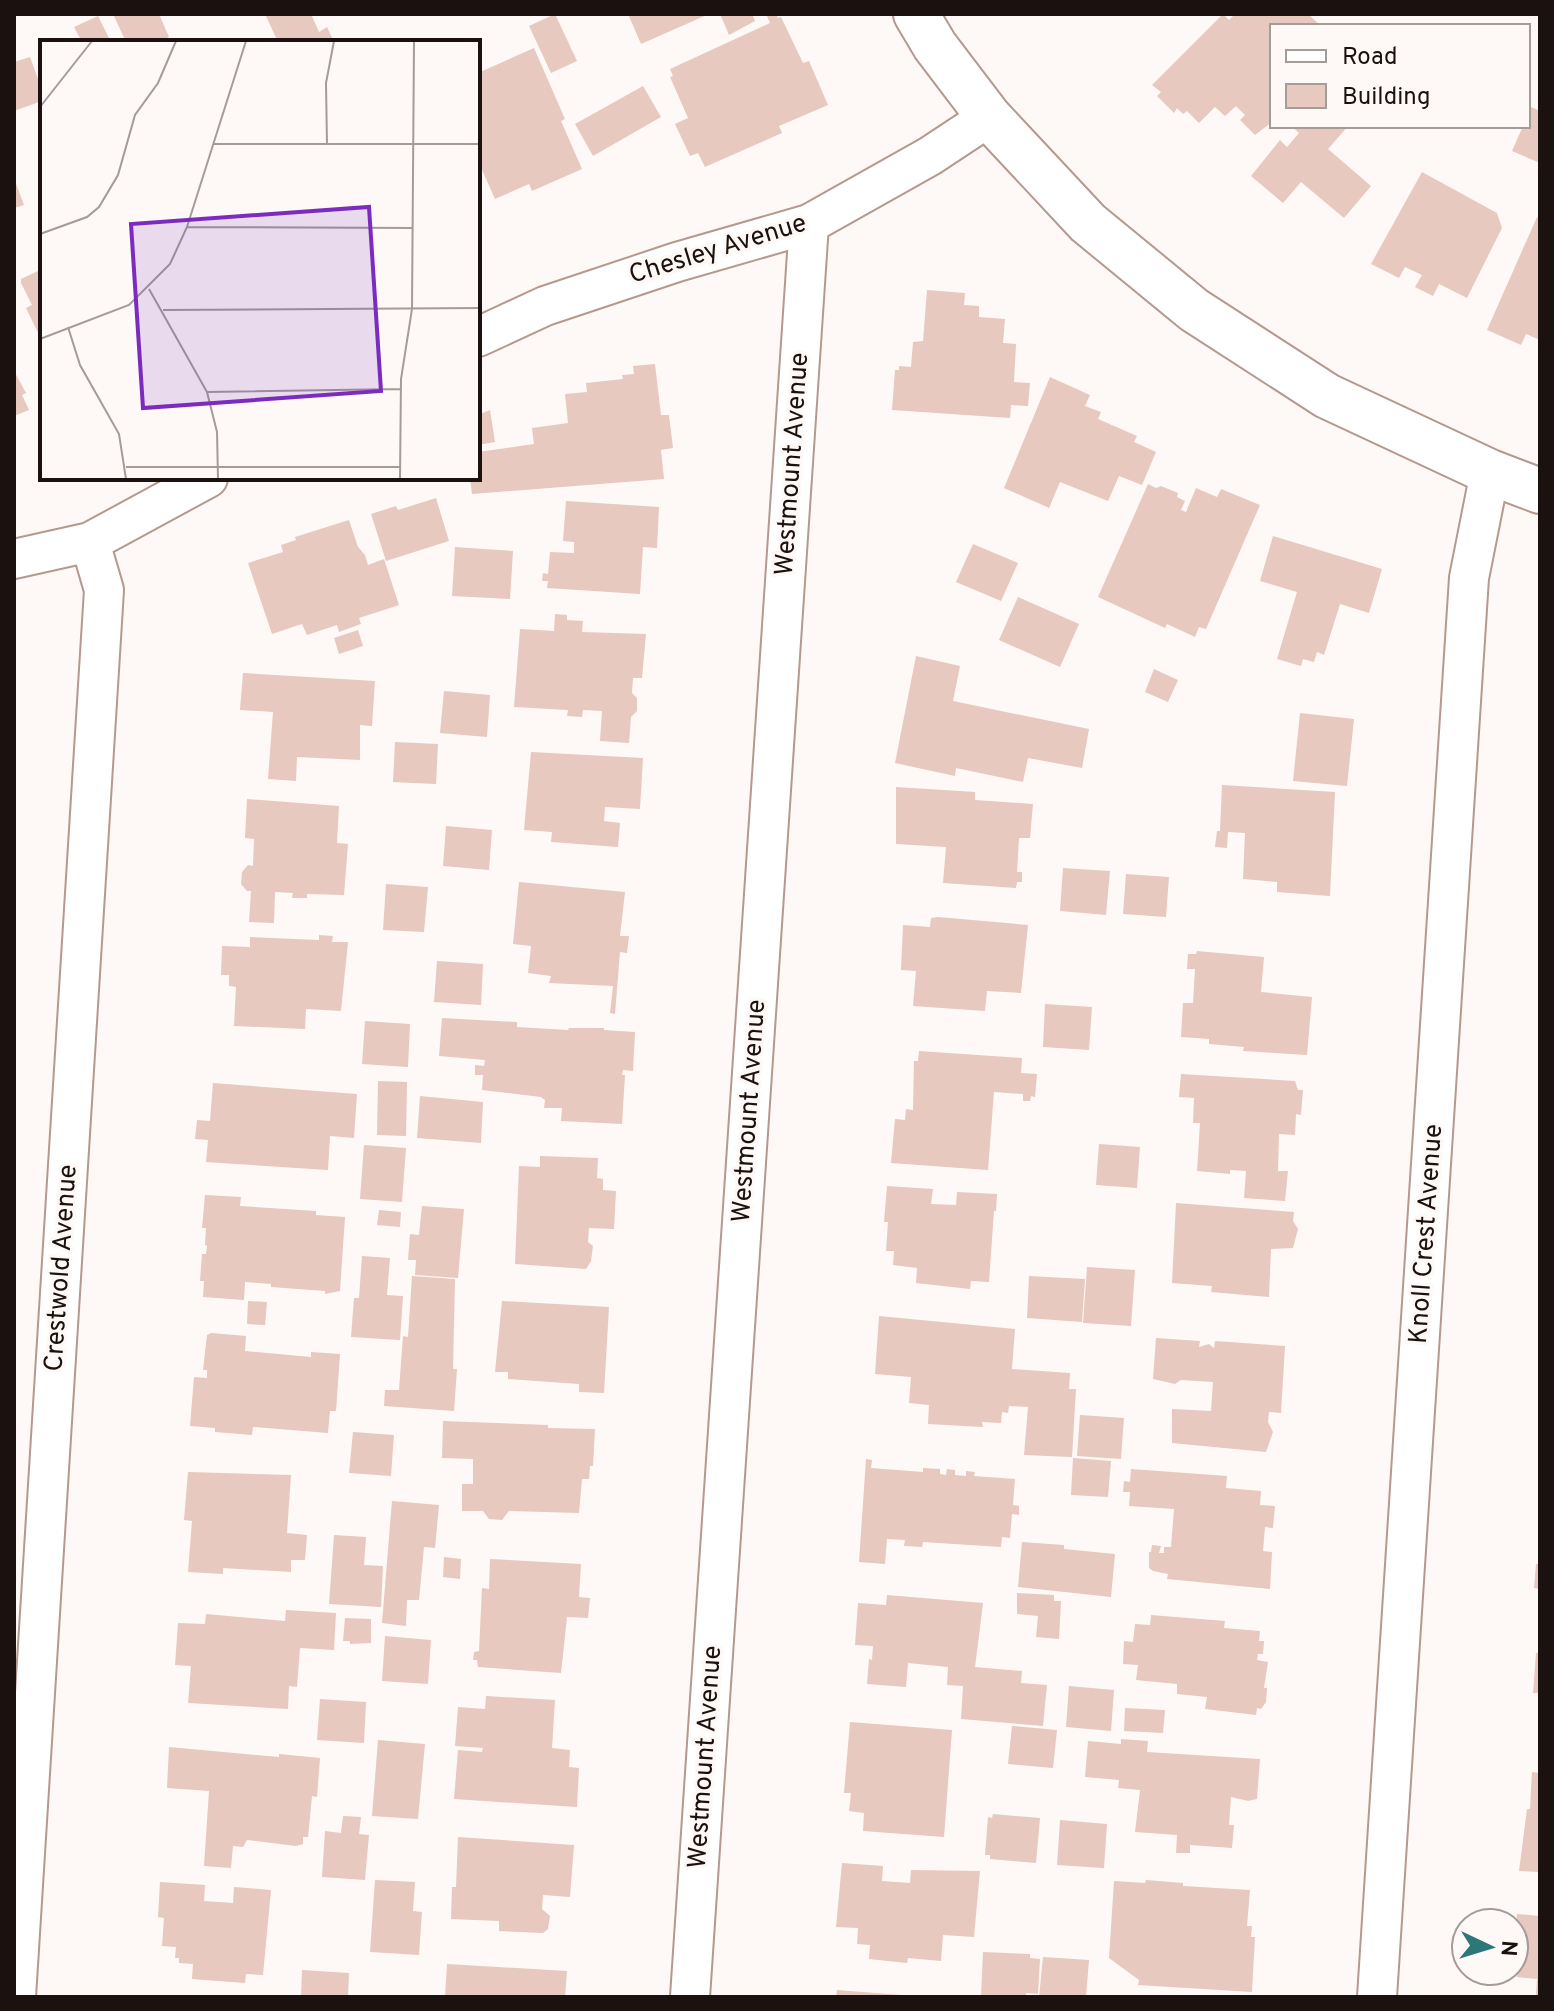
<svg xmlns="http://www.w3.org/2000/svg" width="1554" height="2011" font-family="Overpass,sans-serif">
<style>
.building{fill:#e7c9bf}
.lines{fill:none;stroke-linecap:round;stroke-linejoin:round}
.street-casing{stroke:#b4998e;stroke-width:42}
.secondary-casing{stroke:#b4998e;stroke-width:48}
.street{stroke:#fff;stroke-width:38}
.secondary{stroke:#fff;stroke-width:44}
.labels{text-anchor:middle;dominant-baseline:central;stroke-width:7;stroke-linejoin:round;paint-order:stroke}
.street-label{font-size:26px;fill:#1b110e;stroke:#fef8f6}
.inset-road{fill:none;stroke:#a39c99;stroke-width:2}
.view{fill:#7b2cbf;fill-opacity:0.15;stroke:#7b2cbf;stroke-width:4}
.inset-edge{fill:none;stroke:#1b110e;stroke-width:4}
</style>
<rect width="100%" height="100%" fill="#fef8f6"/>
<path class="building" d="M113 14H159L169 37 159 42H126Z
M265 14H311L319 32 327 27 334 42H278Z
M555 14 577 61 551 73 529 26Z
M628 14H709L641 44Z
M720 14H752L755 21 729 35Z
M766 14H776L778 18 781 17 803 63 809 61 828 105 779 126 782 133 705 167 698 153 690 156 675 124 688 118 670 77 673 76 670 69 770 23Z
M1223 14 1229 20 1235 14H1308L1321 26H1272V122L1255 135 1240 120 1245 115 1236 106 1225 116 1215 107 1199 123 1187 111 1183 114 1177 108 1174 113 1157 96 1161 92 1152 85Z
M98 16 111 42H82L74 27Z
M534 48 565 119 561 121 582 169 532 191 529 184 495 199 478 161V73Z
M30 57 42 90V101L14 111V62Z
M643 86 661 117 593 156 575 124Z
M1531 107 1540 111V163L1512 151 1523 126H1528Z
M1291 126H1348L1328 149 1371 186 1344 218 1301 182 1283 203 1251 176 1280 140 1287 147 1299 133Z
M1422 172 1497 213 1502 228 1467 298 1439 284 1433 296 1415 287 1422 275 1405 267 1399 278 1371 264Z
M14 178 24 205 14 208Z
M1537 217 1540 218V340L1526 334 1521 345 1487 330Z
M38 271 42 272V341L26 308 32 305 21 283V279Z
M927 290 965 293 964 305 979 306V317L1005 319 1003 343 1016 344 1014 382 1030 383 1028 406 1011 405 1010 418 892 410 895 370H899V366L911 367 913 342 923 341Z
M655 364 661 415H669L673 448 661 450 664 479 472 494 470 478H478V452L534 444 532 428 568 423 565 394 587 392 586 383 623 379 622 375 634 374 633 366Z
M14 371 26 393 22 395 29 410 14 416Z
M1050 377 1090 395 1085 406 1101 412 1098 419 1137 436 1134 442 1156 452 1142 485 1119 476 1108 501 1060 482 1049 508 1004 488Z
M490 410 495 442 478 445V415Z
M1148 484 1156 488 1161 486 1178 493 1177 497 1185 501 1181 510 1186 512 1196 488 1217 497 1221 489 1260 505 1206 629 1199 627 1195 637 1167 624 1165 628 1098 597Z
M436 498 449 541 386 561 371 514 396 506 398 510Z
M566 501 659 507 657 548 643 547 640 594 547 588 548 581H542L543 573 548 574 550 552 574 553V542L563 541Z
M349 520 358 547 365 555 368 565 384 559 399 605 359 618 361 624 339 632 337 625 307 635 302 624 272 634 248 563 283 552 281 545 296 540 295 537Z
M1273 536 1382 569 1369 613 1340 604 1324 655 1317 652 1314 662 1303 659 1301 666 1277 659 1297 592 1260 581Z
M973 544 1018 563 1001 601 956 582Z
M455 547 513 551 510 599 452 596Z
M1018 597 1079 624 1060 667 999 640Z
M555 614 567 615V620L583 621 582 632 646 634 642 678H633L632 693 637 698V711L631 717 629 743 600 741 602 711 583 710 582 717 567 716 568 710 514 707 520 629 554 631Z
M358 630 363 646 339 654 334 638Z
M916 656 960 666 953 701 1089 729 1082 768 1028 758 1023 782 956 768 955 776 895 763Z
M1154 669 1178 680 1168 702 1145 692Z
M243 673 375 681 372 726 360 725V760L297 757 296 781 268 779 273 712 240 710Z
M444 691 490 695 487 737 440 733Z
M1300 713 1354 719 1347 786 1293 781Z
M395 742 438 744 436 784 393 782Z
M531 752 643 758 640 809 605 807 604 821 620 823 618 847 551 842 552 832 524 830Z
M1222 785 1335 792 1330 896 1277 892V882L1243 879 1245 833 1228 832 1227 848 1215 847 1217 831H1220Z
M896 787 975 792V800L1033 804 1030 838H1019L1017 872H1022V882H1017L1016 888 943 883 946 847 896 844Z
M247 799 339 806 337 843 348 844 344 895 307 894V898H292L293 893 275 892 274 923 249 922 251 891H247L241 884 242 872 248 865 253 866 254 839 245 838Z
M446 826 492 830 489 870 443 866Z
M1063 868 1110 871 1106 915 1060 911Z
M1126 874 1169 877 1166 917 1123 914Z
M519 882 625 892 620 936H629L627 953 620 952 615 1014 610 1013 613 986 549 983 551 976 528 973 531 946 513 944Z
M386 884 428 887 424 932 383 930Z
M938 917 1028 925 1021 993 987 991 985 1011 913 1006 916 971 901 970 903 925 930 927 931 918Z
M319 935 333 936 332 942H348L341 1011 306 1009 305 1029 234 1026 236 987 229 986V975H221L222 946 250 947V937L319 940Z
M1197 951 1264 957 1261 992 1312 997 1307 1055 1243 1051 1244 1047 1209 1044V1039L1181 1037 1183 1003H1193L1195 969H1187L1188 954H1196Z
M437 961 483 964 481 1005 434 1002Z
M1045 1004 1092 1007 1089 1050 1043 1047Z
M442 1018 517 1022V1027L568 1030 569 1028H604V1030L635 1032 633 1071 623 1070 622 1075H625L622 1124 561 1121 562 1108H544L545 1100 541 1097 482 1090 483 1075H475V1065L484 1066 485 1060 439 1056Z
M365 1021 410 1024 408 1067 362 1064Z
M919 1051 1022 1058 1021 1073 1037 1074 1035 1097 1031 1096 1030 1101H1023V1094L994 1092 988 1170 891 1163 895 1119 905 1120 906 1109 913 1110 914 1061H918Z
M1181 1074 1295 1081 1298 1090H1303L1301 1115 1296 1114 1295 1135 1279 1134 1278 1171H1288L1285 1201 1244 1198 1246 1171 1230 1170V1174L1197 1171 1200 1123H1193L1194 1098 1179 1097Z
M378 1081 407 1082 406 1136 377 1135Z
M213 1083 357 1094 354 1138 330 1136 328 1170 206 1162 208 1140 195 1139 197 1120 210 1121Z
M420 1096 483 1102 481 1143 417 1138Z
M1099 1144 1140 1147 1137 1188 1096 1185Z
M364 1145 406 1148 402 1202 360 1199Z
M540 1156 598 1158 597 1178 603 1179V1190L616 1191 614 1229 589 1228 588 1242 593 1246 591 1261 586 1269 515 1264 519 1166 540 1167Z
M887 1186 933 1189 931 1204 956 1205 957 1192 997 1194 996 1211H994L989 1282 971 1281 970 1289 916 1283 917 1268 893 1265 894 1251H886L888 1222H884Z
M205 1195 241 1197 240 1206 316 1211V1215L345 1217 340 1291 325 1294V1291L271 1287V1284L245 1282 244 1300 203 1297 204 1281H200L202 1254H206L207 1246 205 1245 206 1228H202Z
M1176 1203 1294 1212 1293 1221 1298 1229 1293 1248 1271 1249 1269 1297 1211 1292 1212 1286 1172 1283Z
M422 1206 464 1209 458 1278 415 1275 416 1260H408L410 1234 419 1235Z
M379 1210 401 1212 400 1227 377 1225Z
M362 1256 390 1258 387 1295 403 1296 400 1340 351 1337 354 1298H359Z
M1087 1267 1135 1270 1131 1326 1083 1323Z
M412 1276 455 1279 453 1369H457L454 1411 384 1406 385 1390H399L403 1336 408 1337Z
M1029 1276 1085 1279 1082 1322 1027 1318Z
M248 1301 267 1302 265 1325 247 1324Z
M502 1301 609 1307 604 1393 579 1392V1384L508 1379V1372H495Z
M879 1316 1015 1329 1012 1369 1070 1373 1069 1389H1076L1072 1457 1024 1455 1028 1407 1009 1406 1008 1413 1002 1412 1001 1423 982 1422 983 1427 928 1424 929 1405 909 1403 911 1377 875 1374Z
M211 1333 246 1336 245 1351 311 1357V1352L340 1354 336 1411H330L328 1433 253 1427 252 1435 215 1432V1428L190 1426 194 1377 207 1378V1370H203L207 1335Z
M1156 1338 1200 1341 1199 1347 1209 1344 1214 1348 1215 1341 1285 1346 1281 1413 1269 1412 1268 1422 1273 1432 1266 1452 1172 1443V1409L1211 1411 1213 1382 1181 1380 1175 1384 1153 1379Z
M1080 1415 1124 1418 1121 1459 1077 1456Z
M443 1421 548 1425V1428L595 1429 593 1466H590L589 1479H582L579 1513 509 1511 502 1520 489 1519 483 1511H462V1484H473V1459L442 1458Z
M353 1432 394 1435 391 1476 349 1473Z
M1073 1458 1111 1461 1108 1497 1071 1495Z
M866 1459 872 1460 871 1468 923 1472V1468L940 1469V1474L946 1475 947 1469 955 1470V1475L966 1476V1471L975 1472 974 1476 1015 1479 1013 1505 1019 1506V1515L1012 1514 1010 1538 1002 1537 1001 1547 923 1542 922 1547 904 1546 905 1540 887 1539 885 1564 859 1562Z
M1131 1469 1227 1476 1226 1488 1261 1491 1260 1505 1275 1506 1273 1528 1265 1527 1263 1551 1272 1552 1270 1589 1167 1579 1168 1574 1153 1571 1149 1568V1552H1151L1152 1545 1161 1546 1159 1553H1164V1547H1171L1174 1509 1129 1506 1130 1492H1123L1124 1481 1130 1482Z
M188 1472 291 1475 287 1533 307 1535 305 1560H291V1572L223 1568V1574L188 1572 192 1521 184 1520Z
M392 1501 439 1505 435 1548 424 1547 419 1600H407L406 1626 382 1623Z
M334 1535 366 1537 364 1565 383 1566 381 1607 329 1604Z
M1022 1542 1064 1545V1549L1115 1554 1111 1597 1018 1587Z
M444 1557 461 1559 460 1579 443 1577Z
M490 1559 581 1564 579 1597 590 1598 588 1618 567 1617 561 1673 478 1667 477 1660H473L474 1652 479 1651 482 1588 489 1589Z
M1536 1564H1540V1589L1534 1588Z
M1017 1593 1054 1595V1601H1061L1059 1639 1036 1637 1038 1616 1017 1614Z
M887 1595 983 1603 975 1667 1022 1671 1021 1683 1047 1685 1043 1726 961 1719 963 1686 947 1685 948 1667 908 1663 906 1687 867 1684 869 1659 872 1660 873 1646 855 1645 858 1603 886 1605Z
M286 1610 336 1613 334 1650 300 1648 297 1687 289 1686 288 1709 188 1703 191 1666 175 1665 178 1623 205 1624 206 1614 285 1621Z
M1151 1615 1225 1621 1224 1628 1260 1631 1259 1641H1264L1263 1654H1258L1257 1660 1268 1662 1264 1688H1267L1266 1702 1261 1709 1257 1708 1256 1715 1205 1709 1207 1697 1177 1694V1684L1136 1680 1138 1665 1123 1664 1124 1641 1133 1642 1135 1624 1150 1625Z
M345 1618 371 1619V1643L350 1644V1641H343Z
M385 1636 431 1640 428 1684 382 1681Z
M1536 1653H1540V1693H1533Z
M1069 1686 1114 1690 1111 1731 1066 1727Z
M486 1696 555 1700 552 1748 570 1750 569 1767 579 1768 577 1807 454 1799 458 1750 482 1752 483 1748 455 1746 458 1707 485 1709Z
M320 1699 366 1702 364 1743 317 1740Z
M1125 1708 1165 1710 1163 1733 1124 1731Z
M850 1722 952 1730 944 1837 863 1831 864 1813 849 1811 851 1793H844Z
M1012 1726 1057 1730 1053 1768 1008 1764Z
M1121 1739 1148 1741 1147 1752 1260 1759 1257 1799 1248 1801 1231 1797 1229 1825H1234L1232 1848 1190 1845V1853H1176L1177 1835 1135 1832 1140 1790 1118 1788 1119 1780 1085 1777 1088 1741 1121 1744Z
M378 1740 425 1744 418 1819 372 1816Z
M169 1747 279 1757V1754L320 1758 317 1797 312 1796 308 1837H303V1844L296 1846 247 1840 243 1847 233 1846 231 1868 204 1866 209 1791 167 1788Z
M1532 1772 1540 1773V1872L1519 1871 1527 1809H1530Z
M993 1814 1040 1818 1036 1863 990 1859V1855H985L988 1817 992 1818Z
M343 1816 361 1817 359 1834 369 1835 365 1880 322 1877 325 1831 341 1833Z
M1060 1820 1107 1824 1104 1868 1057 1865Z
M458 1837 574 1845 570 1897 543 1895 542 1909 550 1916 548 1929 543 1933 499 1931V1921L451 1919 452 1887H456Z
M842 1863 883 1866 882 1881 910 1883 911 1870 980 1871 974 1937 943 1935 941 1961 908 1958 907 1963 869 1959 870 1945 857 1944 858 1928 836 1927Z
M375 1880 415 1882 413 1911 422 1912 419 1955 370 1952Z
M1146 1880 1183 1883V1886L1250 1890 1247 1926H1252L1251 1937H1255L1252 1992 1138 1985 1139 1980 1109 1958 1114 1881 1145 1883Z
M160 1882 205 1885 204 1901 233 1903 234 1887 271 1890 263 1975 246 1974 245 1983 192 1979 193 1964 179 1963V1958H175L176 1947 162 1946 164 1918 158 1917Z
M1517 1914 1540 1916V1995H1536L1537 1979 1517 1977 1519 1949 1514 1948Z
M983 1952 1030 1954V1958L1040 1959 1038 1994 1026 1993V1997L981 1995Z
M1043 1957 1089 1960 1086 1997H1039Z
M447 1964 567 1971 565 1997H445Z
M302 1970 349 1973 348 1997H301Z
M837 1990 901 1995V1997H836Z"/>
<g class="lines">
<defs>
<path id="street" d="M478 337 545 306 677 262 809 224 930 156 989 117
M14 559 90 542 208 478
M16 1997 104 590 90 542
M690 1997 809 224
M1377 1997 1469 578 1490 472"/>
<path id="secondary" d="M916 14 935 46 989 117 1088 223 1194 310 1327 396 1490 472 1540 491"/>
</defs>
<use href="#street" class="street-casing"/>
<use href="#secondary" class="secondary-casing"/>
<use href="#street" class="street"/>
<use href="#secondary" class="secondary"/>
</g>
<g class="labels">
<g class="street-label">
<text transform="translate(718 250) rotate(-17)">Chesley Avenue</text>
<text transform="translate(793 464) rotate(-86)">Westmount Avenue</text>
<text transform="translate(750 1111) rotate(-86)">Westmount Avenue</text>
<text transform="translate(1427 1234) rotate(-86)">Knoll Crest Avenue</text>
<text transform="translate(62 1268) rotate(-86)">Crestwold Avenue</text>
<text transform="translate(706 1757) rotate(-86)">Westmount Avenue</text>
</g>
</g>
<g transform="translate(40 40)">
<rect width="440" height="440" fill="#fef8f6"/>
<path class="inset-road" d="M0 67 52 1M174 104H440M287 105 286 43 294 1M147 187 372 188M0 194 47 177 59 167 78 135 95 75 118 43 136 1M109 249 167 352 177 392 178 439M123 270 440 268M28 287 40 325 79 394 86 439M0 299 89 265 130 224 147 187 206 1M167 352 360 349M86 427H360M360 439 361 339 372 269 374 1"/>
<path class="view" d="M329 167 341 351 103 368 91 184Z"/>
<rect width="440" height="440" class="inset-edge"/>
</g>
<rect width="1554" height="2011" fill="none" stroke="#1b110e" stroke-width="32"/>
<rect x="1270" y="24" width="260" height="104" fill="#fef8f6" stroke="#a39c99" stroke-width="2"/>
<rect x="1286" y="50" width="40" height="12" fill="#ffffff" stroke="#a39c99" stroke-width="2"/>
<text x="1342" y="64" font-size="24" fill="#1b110e">Road</text>
<rect x="1286" y="84" width="40" height="24" fill="#e7c9bf" stroke="#a39c99" stroke-width="2"/>
<text x="1342" y="104" font-size="24" fill="#1b110e">Building</text>
<g transform="translate(1490 1947) rotate(94)"><circle r="38" fill="#fef8f6" stroke="#a39c99" stroke-width="2"/>
<path d="M0-6L14 30L0 20L-14 30Z" fill="#2d777b"/>
<text y="-12" font-size="22" font-weight="bold" text-anchor="middle" fill="#1b110e">N</text>
</g>
</svg>
